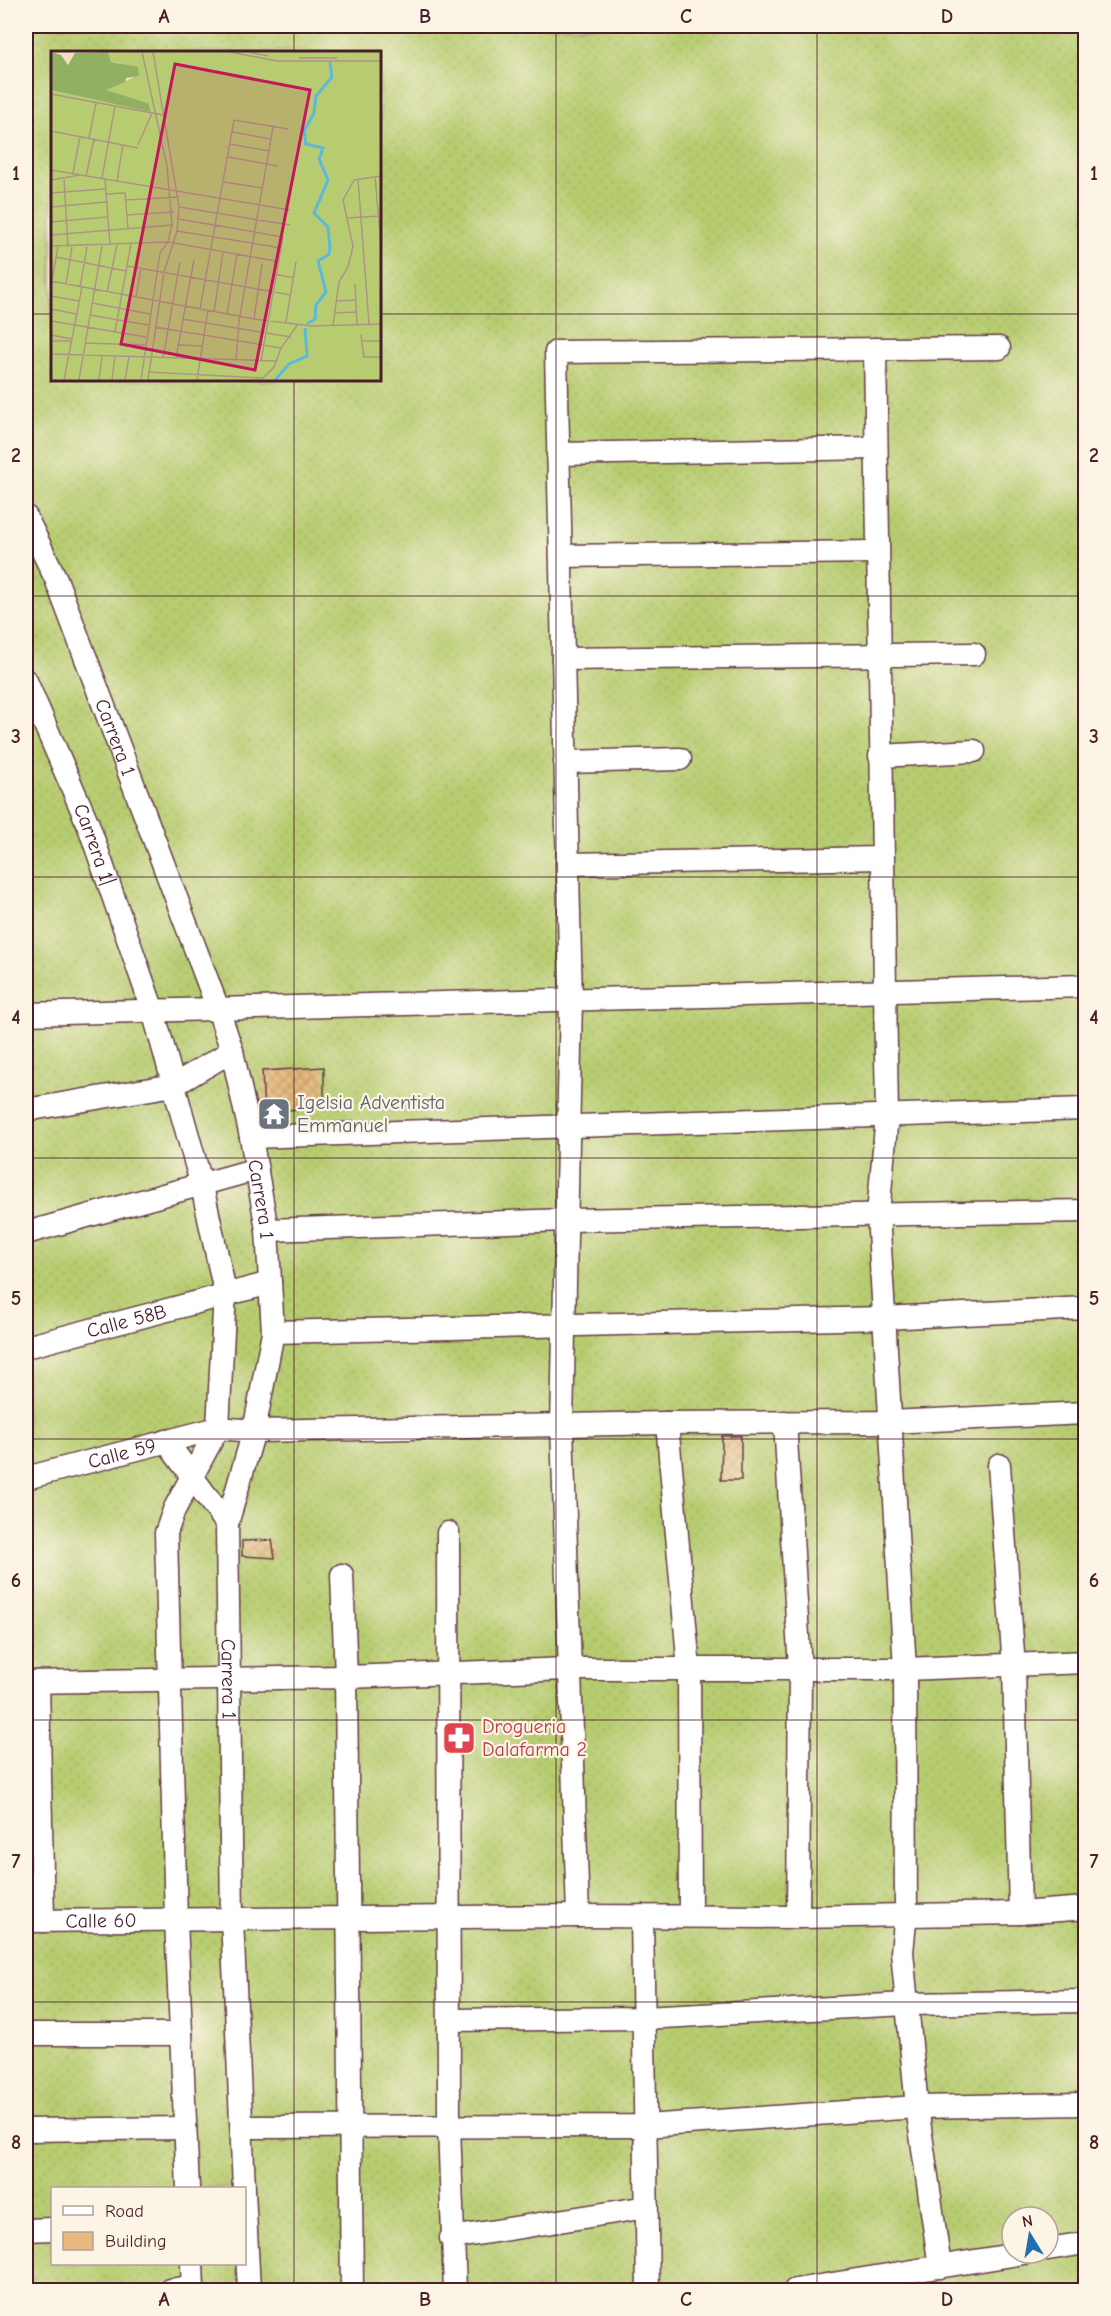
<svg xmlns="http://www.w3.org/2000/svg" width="1111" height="2316" font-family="'Comic Neue',sans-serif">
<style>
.grass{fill:url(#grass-dots);stroke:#80764e;stroke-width:1.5;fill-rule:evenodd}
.building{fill:url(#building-cross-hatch)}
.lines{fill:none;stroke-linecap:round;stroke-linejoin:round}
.minor-casing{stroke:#633c42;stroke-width:25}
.minor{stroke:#fff;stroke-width:22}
.grid{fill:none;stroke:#4a1f2b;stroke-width:1.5;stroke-opacity:0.55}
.labels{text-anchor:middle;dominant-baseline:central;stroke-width:4.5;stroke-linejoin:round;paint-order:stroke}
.street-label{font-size:20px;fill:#4a1f2b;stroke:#fcf5e5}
.worship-label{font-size:20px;fill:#5b616d;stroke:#fcf5e5;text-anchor:start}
.health-label{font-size:20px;fill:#be3a42;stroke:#fcf5e5;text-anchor:start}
.inset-river{fill:none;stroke:#5cb9da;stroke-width:3}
.inset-road{fill:none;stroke:#ae9385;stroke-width:1.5}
.view{fill:#c2185b;fill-opacity:0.15;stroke:#c2185b;stroke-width:3}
.inset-edge{fill:none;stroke:#4a1f2b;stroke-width:3}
.neatline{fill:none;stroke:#4a1f2b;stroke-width:2}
.grid-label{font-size:20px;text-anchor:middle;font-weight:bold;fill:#4a1f2b}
</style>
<defs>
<pattern id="grass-dots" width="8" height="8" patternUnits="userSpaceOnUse" patternTransform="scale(1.5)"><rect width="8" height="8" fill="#b7cc70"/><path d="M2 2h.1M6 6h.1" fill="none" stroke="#9faf61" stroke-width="1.8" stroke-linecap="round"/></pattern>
<pattern id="building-cross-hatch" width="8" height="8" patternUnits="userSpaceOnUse" patternTransform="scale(1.5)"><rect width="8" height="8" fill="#e6b97e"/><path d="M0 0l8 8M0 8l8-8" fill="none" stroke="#bc9667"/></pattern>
</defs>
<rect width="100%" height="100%" fill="#fcf5e5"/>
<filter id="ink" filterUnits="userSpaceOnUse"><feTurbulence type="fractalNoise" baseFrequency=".0167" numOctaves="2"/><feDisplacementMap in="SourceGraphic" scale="12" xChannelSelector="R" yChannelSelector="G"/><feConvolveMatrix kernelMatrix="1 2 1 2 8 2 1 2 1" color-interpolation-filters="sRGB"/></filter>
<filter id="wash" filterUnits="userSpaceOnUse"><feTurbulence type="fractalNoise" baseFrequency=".008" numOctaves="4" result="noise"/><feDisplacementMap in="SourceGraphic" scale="24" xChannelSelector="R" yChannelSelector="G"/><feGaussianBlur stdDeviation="1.35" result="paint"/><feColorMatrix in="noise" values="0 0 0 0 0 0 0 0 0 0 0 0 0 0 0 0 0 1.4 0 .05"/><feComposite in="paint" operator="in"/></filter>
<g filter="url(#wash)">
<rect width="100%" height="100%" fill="#f0e0c1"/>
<path class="grass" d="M26 26H1085V2290H26ZM52 52H380V380H52ZM52 2188H244V2264H52ZM1012 2217H1048V2253H1012Z"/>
<g id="blocks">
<path class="building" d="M324 1067V1107L264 1112 262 1071Z
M722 1436H741V1480H721Z
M272 1540 275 1558 242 1556V1541Z"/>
</g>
</g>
<g filter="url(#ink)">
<use href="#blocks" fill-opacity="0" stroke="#633c42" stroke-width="1.5"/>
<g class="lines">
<defs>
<g id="minor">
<path d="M875 349 887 1116 878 1214 905 1669 906 1913 902 1952 907 2004 917 2107 940 2267"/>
<path d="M558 454 876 448"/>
<path id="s1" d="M26 517 56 579 218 1009 232 1051 251 1137 267 1230 273 1332 254 1431 227 1524 232 1919 244 2188"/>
<path d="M561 556 877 552"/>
<path d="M563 659 974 654"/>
<path id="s2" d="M26 681 88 824 153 1011 202 1186 225 1292 218 1428 174 1510 166 1533 176 1921 188 2188"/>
<path d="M880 756 974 751"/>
<path d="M565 762 680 759"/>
<path d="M568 864 882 858"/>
<path d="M26 1014 1086 986"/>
<path d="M26 1110 174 1085 232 1051"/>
<path d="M251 1137 1086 1109"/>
<path d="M267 1230 566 1220 1086 1211"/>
<path d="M26 1233 257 1169"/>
<path d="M273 1332 884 1318 1086 1308"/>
<path id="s3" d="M26 1347 270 1283"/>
<path d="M785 1422 800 1669 798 1917"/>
<path d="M667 1423 689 1669 690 1915"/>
<path d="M166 1441 227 1524"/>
<path d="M999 1465 1014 1667 1020 1913"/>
<path id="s4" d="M26 1478 218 1428 254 1431 667 1423 889 1422 1086 1413"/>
<path d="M448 1533 449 2126 455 2290"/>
<path d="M342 1575 346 1677 352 2290"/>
<path d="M26 1682 346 1677 569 1669H905L1086 1662"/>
<path d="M38 1682 43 1921"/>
<path d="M578 1916 562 1426 571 1000 556 352 999 348"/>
<path d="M642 1916 648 2290"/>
<path id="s5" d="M26 1921 578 1916 798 1917 1020 1913 1086 1908"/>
<path d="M450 2020 643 2018 907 2004 1086 2001"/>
<path d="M26 2034H181"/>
<path d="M242 2127 645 2126 917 2107 1086 2104"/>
<path d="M26 2130 185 2128"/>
<path d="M244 2191 249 2290"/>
<path d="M26 2230 52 2229"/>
<path d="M451 2238 647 2207"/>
<path d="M1048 2249 1086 2243"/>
<path d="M192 2264 193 2290"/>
<path d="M170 2290 193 2287"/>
<path d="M795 2290 1024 2253"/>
</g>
</defs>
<use href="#minor" class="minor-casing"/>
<use href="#minor" class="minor"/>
</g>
</g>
<path class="grid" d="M294 26V52M556 26V2290M817 26V2290M26 314H52M380 314H1086M294 380V2290M26 596H1086M26 877H1086M26 1158H1086M26 1439H1086M26 1720H1086M26 2002H1086"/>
<defs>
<symbol id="temple-square" viewBox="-11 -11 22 22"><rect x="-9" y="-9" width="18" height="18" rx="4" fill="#6b7280" stroke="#fcf5e5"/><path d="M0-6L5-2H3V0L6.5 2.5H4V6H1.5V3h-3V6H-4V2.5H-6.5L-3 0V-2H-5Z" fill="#fff"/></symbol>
<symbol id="pharmacy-square" viewBox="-11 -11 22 22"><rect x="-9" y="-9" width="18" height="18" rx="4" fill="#e0444e" stroke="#fcf5e5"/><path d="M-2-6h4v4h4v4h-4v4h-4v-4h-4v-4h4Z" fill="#fff"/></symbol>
</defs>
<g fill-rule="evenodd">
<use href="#temple-square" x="255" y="1095" width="38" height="38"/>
<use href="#pharmacy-square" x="440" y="1719" width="38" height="38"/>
</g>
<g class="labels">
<g class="street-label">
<text stroke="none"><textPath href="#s1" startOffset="238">Carrera 1</textPath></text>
<text stroke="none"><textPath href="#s2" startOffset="177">Carrera 1|</textPath></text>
<text stroke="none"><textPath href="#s1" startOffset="724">Carrera 1</textPath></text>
<text stroke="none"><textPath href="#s3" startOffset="104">Calle 58B</textPath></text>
<text stroke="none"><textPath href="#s4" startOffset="99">Calle 59</textPath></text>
<text stroke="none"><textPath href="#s1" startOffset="1210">Carrera 1</textPath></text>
<text stroke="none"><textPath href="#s5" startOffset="75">Calle 60</textPath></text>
</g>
<g class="worship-label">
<text x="297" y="1102">Igelsia Adventista<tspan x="297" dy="23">Emmanuel</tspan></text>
</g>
<g class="health-label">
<text x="482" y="1726">Drogueria<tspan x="482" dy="23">Dalafarma 2</tspan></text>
</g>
</g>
<g transform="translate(51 51)">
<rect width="330" height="330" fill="#f0e0c1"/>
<path d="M57 1H330V329H0V39L88 58 97 52 53 39 82 27 69 12 60 11Z" fill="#b7cc70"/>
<path d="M0 1 10 4 17 14 24 2 57 1 60 11 87 16 88 25 75 27 74 31 55 39 97 52 100 61 0 39Z" fill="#91b062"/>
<path class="inset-river" d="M256 273 264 268 265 254 275 241 267 210 278 203 279 197 277 176 263 162 277 129 268 108 272 97 255 93 253 80 263 62 265 45 281 26 279 11M224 329 238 313 256 305 254 277"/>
<path class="inset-road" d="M179 1 226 10H330M198 1 217 5M248 7H286M0 43 112 64M0 80 87 97M181 81 220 88M38 87 45 52M179 93 218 100M87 94 101 62M177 106 227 115M0 119 239 159M22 122 29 86M35 125 43 88M324 125 330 195M51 127 64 55M13 128 17 196M54 128 59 194M307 128 318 273M0 129 29 124M66 130 72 94M173 131 211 137M0 142 54 138M54 143 74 142 77 178M75 149 128 146M0 156 55 151M128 156 239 174M76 164 123 161M295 167 330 165M128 168 232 186 210 310M0 171 56 166M126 180 231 197M0 184 122 174M0 195 117 191 225 210M5 206 75 220M76 215 240 244M224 223 243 227M0 230 203 268 260 275 330 273M15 233 21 196M304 233 306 274M0 234 7 196M29 236 36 196M56 241 66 194M0 245 28 250M85 246 90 217M286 250 305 249M41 252 99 263M0 258 25 263M149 258 183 69 237 78M163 261 172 201M283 262 305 261M176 263 186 203M39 264 97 274M131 268 240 286M203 268 211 213M0 270 95 286M235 271 245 211M282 274 288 231 297 216 302 195 292 149 303 129 330 125M104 276 230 297M64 281 80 193M0 284 21 288M310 284 313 306H330M0 290H20M311 290H330M34 292 94 294M126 294 151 295M0 303 226 310M112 307 129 211M125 307 143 209M185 309 188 270 222 76M97 321 212 327M211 328 223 316 230 297 247 273M13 329 31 236M28 329 51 195M48 329 51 305M61 329 64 305M74 329 78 306M90 329 109 202 117 191 121 174 116 115 91 1M97 329 113 221 126 180 128 156 102 1M146 329 157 259"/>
<path class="view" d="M124 13 259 39 204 319 70 293Z"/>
<rect width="330" height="330" class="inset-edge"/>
</g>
<rect width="1111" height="2316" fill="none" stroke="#fcf5e5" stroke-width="66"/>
<rect x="51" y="2187" width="195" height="78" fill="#fcf5e5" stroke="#b59f9b" stroke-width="1.5"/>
<rect x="63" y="2206" width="30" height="9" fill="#ffffff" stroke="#b59f9b" stroke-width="1.5"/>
<text x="105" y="2217" font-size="18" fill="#4a1f2b">Road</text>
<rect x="63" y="2232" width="30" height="18" fill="#e6b97e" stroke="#b59f9b" stroke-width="1.5"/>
<text x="105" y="2247" font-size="18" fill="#4a1f2b">Building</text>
<g transform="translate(1030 2235) rotate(349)"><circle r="28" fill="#fcf5e5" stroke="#b59f9b" stroke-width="1.5"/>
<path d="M0-4.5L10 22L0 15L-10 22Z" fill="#1f6fb2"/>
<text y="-9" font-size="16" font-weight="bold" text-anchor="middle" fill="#4a1f2b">N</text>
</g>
<rect x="33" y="33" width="1045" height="2250" class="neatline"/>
<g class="grid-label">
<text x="164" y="23">A</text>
<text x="425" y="23">B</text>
<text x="686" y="23">C</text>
<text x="947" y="23">D</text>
<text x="16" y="180">1</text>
<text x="1094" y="180">1</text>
<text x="16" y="462">2</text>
<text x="1094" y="462">2</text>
<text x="16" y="743">3</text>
<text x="1094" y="743">3</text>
<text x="16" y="1024">4</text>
<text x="1094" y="1024">4</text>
<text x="16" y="1305">5</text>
<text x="1094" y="1305">5</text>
<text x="16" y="1587">6</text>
<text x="1094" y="1587">6</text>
<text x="16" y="1868">7</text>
<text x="1094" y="1868">7</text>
<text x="16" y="2149">8</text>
<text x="1094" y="2149">8</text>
<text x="164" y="2306">A</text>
<text x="425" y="2306">B</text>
<text x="686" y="2306">C</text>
<text x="947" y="2306">D</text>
</g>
</svg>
